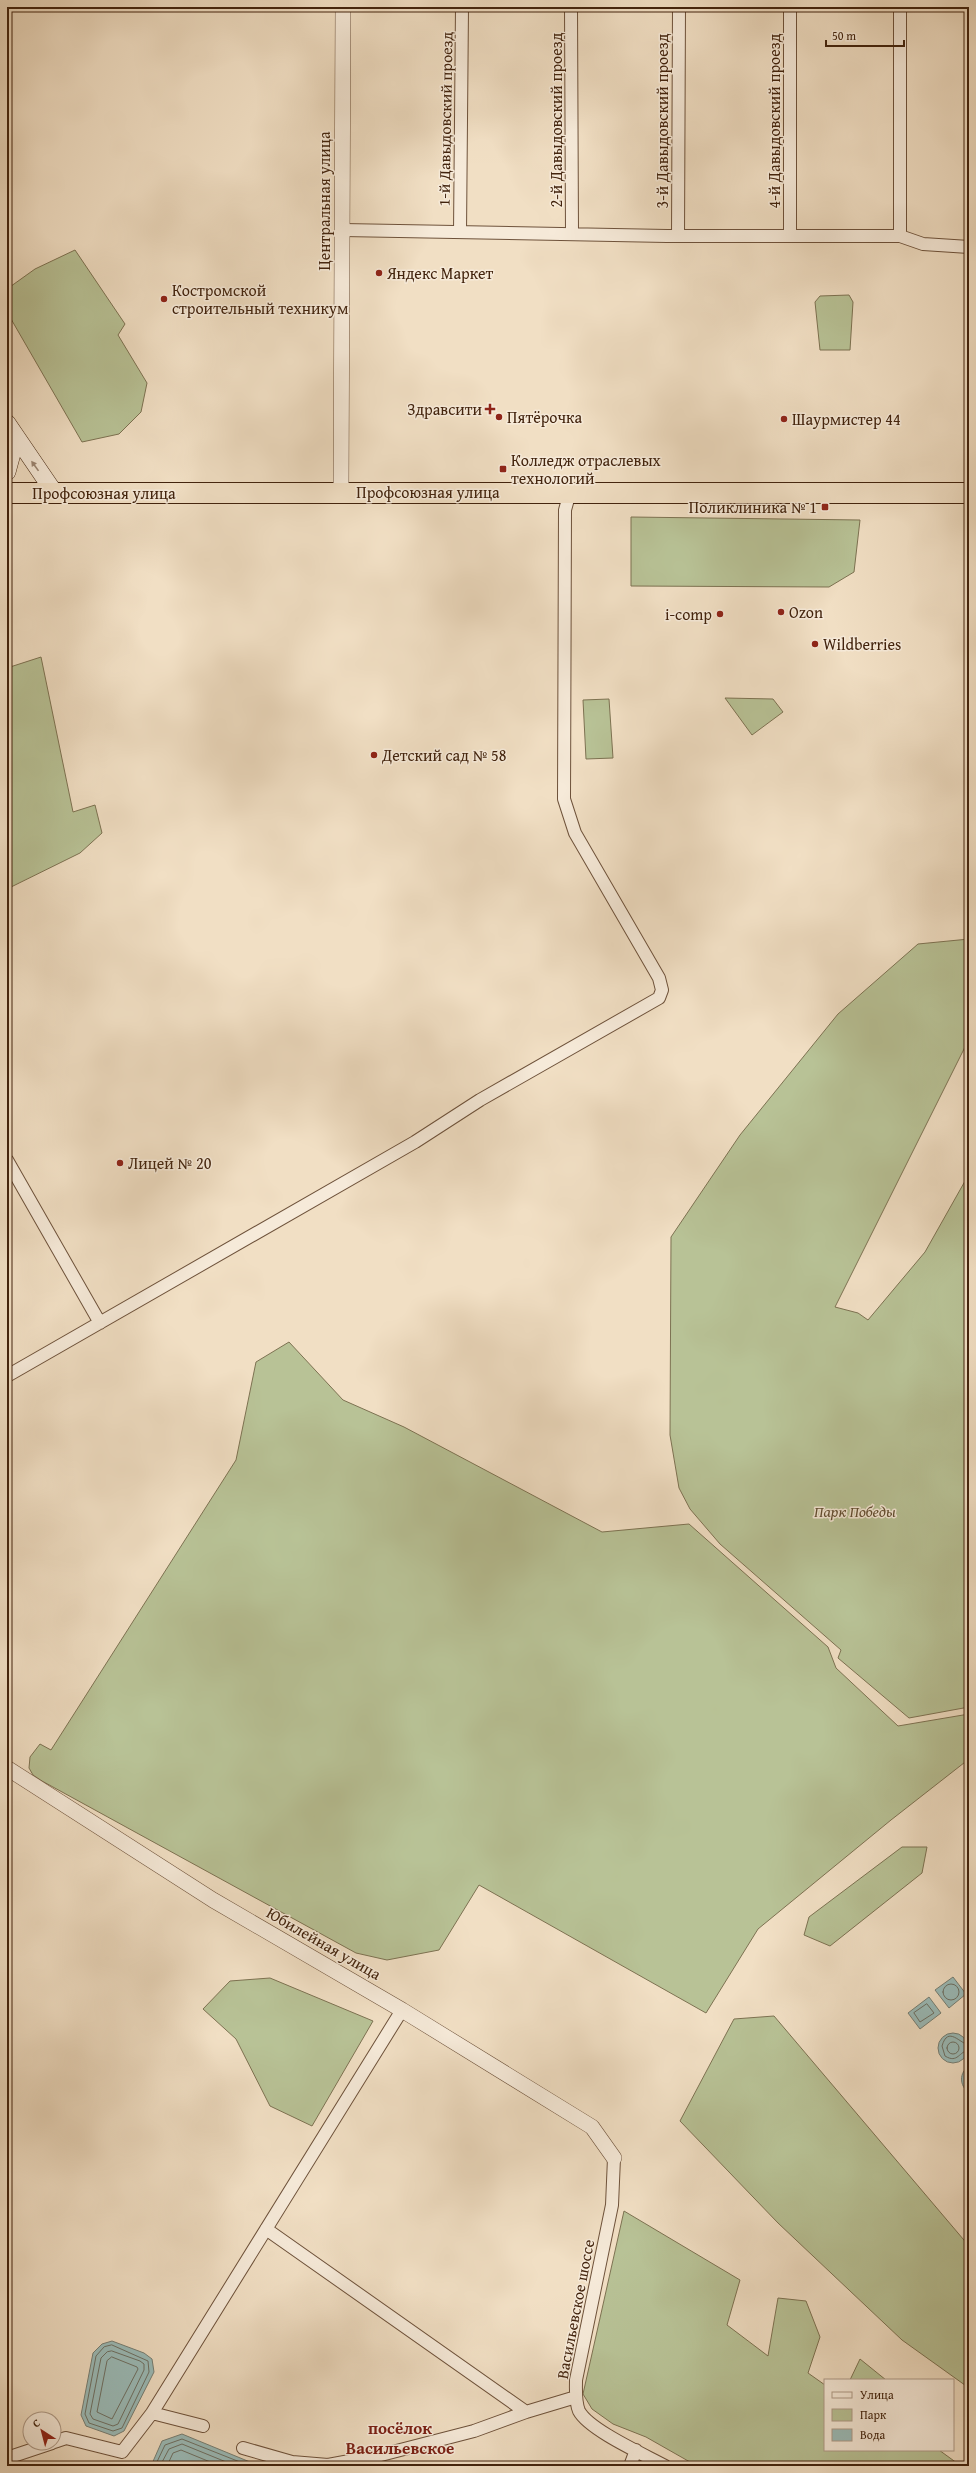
<svg xmlns="http://www.w3.org/2000/svg" width="976" height="2473" font-family="'Gentium Book Plus',serif">
<style>
.green{fill:#b8c296;stroke:#7d7252}
.water{fill:#9bbcb9;stroke:#777f74}
.lines{fill:none;stroke-linecap:round;stroke-linejoin:round}
.shore{stroke:#6e7063;stroke-width:1}
.minor-casing{stroke:#6e523b;stroke-width:14}
.tertiary-casing{stroke:#6e523b;stroke-width:16}
.secondary-casing{stroke:#42230d;stroke-width:18}
.trunk-casing{stroke:#42230d;stroke-width:22}
.minor{stroke:#f6ead9;stroke-width:12}
.tertiary{stroke:#f6ead9;stroke-width:15}
.secondary{stroke:#f6ead9;stroke-width:17}
.trunk{stroke:#f1dfc4;stroke-width:20}
.oneway{fill:#9c8673}
.poi-dot{fill:#8f2418;stroke:#f6ead9;stroke-width:1.5}
.labels{text-anchor:middle;dominant-baseline:central;stroke-width:3;stroke-linejoin:round;paint-order:stroke}
.street-label{font-size:16px;fill:#42230d;stroke:#f6ead9}
.poi-label{font-size:16px;fill:#42230d;stroke:#f6ead9;text-anchor:start}
.park-label{font-size:16px;font-style:italic;fill:#604b2f;stroke:#f6ead9}
.neighbourhood-label{font-size:17px;font-weight:bold;fill:#7a1f14;stroke:#f6ead9}
</style>
<rect width="100%" height="100%" fill="#f1dfc4"/>
<filter id="stains"><feTurbulence type="fractalNoise" baseFrequency=".005" numOctaves="4"/><feColorMatrix values="0 0 0 0 .2 0 0 0 0 .09 0 0 0 0 .02 0 0 0 .5 -.17"/></filter>
<radialGradient id="worn" r=".72"><stop offset=".6" stop-color="#630" stop-opacity="0"/><stop offset="1" stop-color="#630" stop-opacity=".3"/></radialGradient>
<path class="green" d="M75 250 125 324 118 335 147 383 141 412 119 434 82 442 7 312V289L35 269Z
M849 295 853 302 850 350H820L815 302 820 296Z
M631 517 860 520 854 572 829 587 631 586Z
M41 657 73 812 95 805 102 833 80 853 7 889V668Z
M725 698 773 699 783 712 752 735Z
M609 699 613 758 586 759 583 700Z
M969 939V1039L835 1307 858 1313 868 1320 925 1252 969 1174V1707L909 1718 838 1658 841 1650 720 1544 690 1509 679 1488 670 1435 671 1237 740 1135 838 1014 918 944Z
M289 1342 343 1400 404 1427 602 1532 689 1524 828 1647 836 1668 898 1726 969 1714V1759L891 1820 758 1929 706 2013 479 1885 439 1950 387 1960 356 1953 42 1781 33 1775 29 1768 30 1757 40 1744 51 1750 236 1460 256 1362Z
M902 1847H927L922 1873 830 1946 804 1935 809 1917Z
M270 1978 373 2021 312 2126 270 2106 236 2039 203 2009 230 1981Z
M774 2016 969 2246V2388L902 2340 778 2223 680 2121 734 2019Z
M624 2211 740 2280 727 2325 768 2356 778 2298 806 2301 820 2337 808 2373 825 2385V2450H939L961 2466H697L646 2437 613 2424 592 2409 583 2394Z
M860 2359 886 2380H850Z"/>
<path class="water" d="M953 1977 966 1994 949 2008 935 1990Z
M929 1997 941 2013 920 2029 908 2013Z
M938 2048a15 15 0 1 1 30 0a15 15 0 1 1-30 0Z
M969 2066V2093C959 2085 959 2073 969 2066Z
M112 2341 144 2353 152 2359 154 2372 124 2431 114 2436 86 2426 81 2415 93 2353 102 2344Z
M182 2434 250 2462 273 2466H151L162 2441Z"/>
<g class="lines">
<path class="shore" d="M943 1992a8 8 0 1 1 16 0a8 8 0 1 1-16 0Z
M927 2004 934 2013 920 2022 914 2013Z
M947 2048a6 6 0 1 1 12 0a6 6 0 1 1-12 0Z
M969 2045C960 2044 948 2025 942 2046L945 2056C958 2064 959 2051 969 2050
M112 2345 148 2361 149 2372 122 2428 113 2431 89 2423 85 2414 96 2356 104 2347Z
M112 2351 140 2361 144 2364V2370L118 2424 113 2426 93 2419 90 2414 101 2358 107 2352Z
M112 2357 137 2367 138 2369 112 2419 97 2412 107 2361Z
M155 2466 165 2445 182 2439 250 2466
M160 2466 169 2449 182 2444 236 2466
M167 2466 173 2453 181 2450 220 2466"/>
<defs>
<path id="minor" d="M571 7 572 233
M343 230 667 236H900L923 244 969 247
M460 232 462 7
M678 236 679 7
M790 236V7
M900 236V7
M7 1160 100 1323
M7 1376 415 1142 480 1100 659 998 662 990 659 978 575 833 564 799 565 510 570 492
M614 2158 612 2205 576 2380C576 2390 575 2402 579 2411 589 2430 645 2455 665 2466
M266 2229 526 2412
M152 2413 203 2426
M54 2442 66 2438 122 2452 152 2413 402 2010
M243 2448 292 2462 328 2465 377 2456 474 2431 526 2412 576 2397
M7 2458 52 2443
M630 2466 636 2450"/>
<path id="tertiary" d="M341 492 343 7
M7 1768 213 1900 402 2010 592 2127 614 2158"/>
<path id="secondary" d="M7 423 54 492
M7 472 16 439"/>
<path id="trunk" d="M7 493H969"/>
</defs>
<use href="#minor" class="minor-casing"/>
<use href="#tertiary" class="tertiary-casing"/>
<use href="#secondary" class="secondary-casing"/>
<use href="#trunk" class="trunk-casing"/>
<use href="#minor" class="minor"/>
<use href="#tertiary" class="tertiary"/>
<use href="#secondary" class="secondary"/>
<use href="#trunk" class="trunk"/>
</g>
<defs><path id="oneway-solid" d="M-6-.8H1V-3.2L6.5 0L1 3.2V.8H-6Z"/></defs>
<use class="oneway" href="#oneway-solid" transform="translate(35 466) rotate(-126)"/>
<g class="poi-dot">
<circle cx="379" cy="273" r="4"/>
<circle cx="164" cy="299" r="4"/>
<path d="M488 403h4v4h4v4h-4v4h-4v-4h-4v-4h4z"/>
<circle cx="499" cy="417" r="4"/>
<circle cx="784" cy="419" r="4"/>
<rect x="499" y="465" width="8" height="8" rx="2"/>
<rect x="821" y="503" width="8" height="8" rx="2"/>
<circle cx="781" cy="612" r="4"/>
<circle cx="720" cy="614" r="4"/>
<circle cx="815" cy="644" r="4"/>
<circle cx="374" cy="755" r="4"/>
<circle cx="120" cy="1163" r="4"/>
</g>
<g class="labels">
<g class="street-label">
<text transform="translate(445 119) rotate(-89)">1-й Давыдовский проезд</text>
<text transform="translate(556 120) rotate(-90)">2-й Давыдовский проезд</text>
<text transform="translate(662 121) rotate(-90)">3-й Давыдовский проезд</text>
<text transform="translate(774 121) rotate(-90)">4-й Давыдовский проезд</text>
<text transform="translate(324 201) rotate(-90)">Центральная улица</text>
<text x="428" y="492">Профсоюзная улица</text>
<text x="104" y="493">Профсоюзная улица</text>
<text transform="translate(324 1943) rotate(30)">Юбилейная улица</text>
<text transform="translate(575 2309) rotate(-79)">Васильевское шоссе</text>
</g>
<g class="poi-label">
<text x="387" y="273">Яндекс Маркет</text>
<text x="172" y="290">Костромской<tspan x="172" dy="18">строительный техникум</tspan></text>
<text x="482" y="409" text-anchor="end">Здравсити</text>
<text x="507" y="417">Пятёрочка</text>
<text x="792" y="419">Шаурмистер 44</text>
<text x="511" y="460">Колледж отраслевых<tspan x="511" dy="18">технологий</tspan></text>
<text x="817" y="507" text-anchor="end">Поликлиника № 1</text>
<text x="789" y="612">Ozon</text>
<text x="712" y="614" text-anchor="end">i-comp</text>
<text x="823" y="644">Wildberries</text>
<text x="382" y="755">Детский сад № 58</text>
<text x="128" y="1163">Лицей № 20</text>
</g>
<g class="park-label">
<text x="855" y="1511">Парк Победы</text>
</g>
<g class="neighbourhood-label">
<text x="400" y="2427">посёлок<tspan x="400" dy="20">Васильевское</tspan></text>
</g>
</g>
<rect width="976" height="2473" fill="none" stroke="#f1dfc4" stroke-width="24"/>
<rect x="8" y="8" width="960" height="2457" fill="none" stroke="#42230d" stroke-width="2"/>
<rect x="12" y="12" width="952" height="2449" fill="none" stroke="#42230d"/>
<rect x="824" y="2379" width="130" height="72" fill="#f6ead9" stroke="#ae9a87"/>
<rect x="832" y="2392" width="20" height="6" fill="#f6ead9" stroke="#ae9a87"/>
<text x="860" y="2399" font-size="12" fill="#42230d">Улица</text>
<rect x="832" y="2409" width="20" height="12" fill="#b8c296" stroke="#ae9a87"/>
<text x="860" y="2419" font-size="12" fill="#42230d">Парк</text>
<rect x="832" y="2429" width="20" height="12" fill="#9bbcb9" stroke="#ae9a87"/>
<text x="860" y="2439" font-size="12" fill="#42230d">Вода</text>
<g transform="translate(42 2431) rotate(324)"><circle r="19" fill="#f6ead9" stroke="#ae9a87"/>
<path d="M0-3L7 15L0 10L-7 15Z" fill="#8f2418"/>
<text y="-6" font-size="11" font-weight="bold" text-anchor="middle" fill="#42230d">С</text>
</g>
<path d="M826 40v6h78v-6" fill="none" stroke="#42230d" stroke-width="2"/>
<text x="832" y="40" font-size="12" fill="#42230d" stroke="#f6ead9" stroke-width="3" paint-order="stroke">50 m</text>
<rect width="100%" height="100%" filter="url(#stains)"/>
<rect width="100%" height="100%" fill="url(#worn)"/>
</svg>
